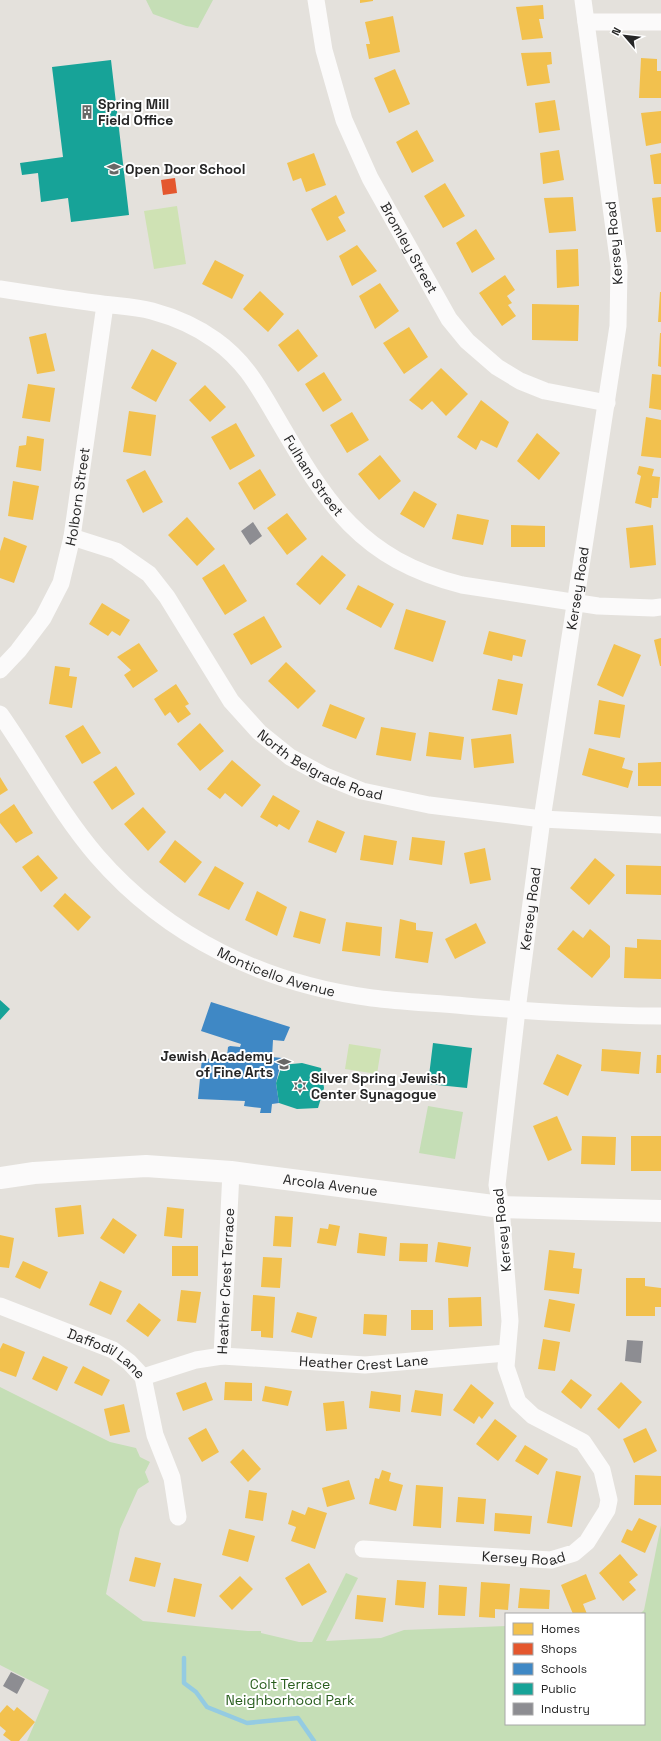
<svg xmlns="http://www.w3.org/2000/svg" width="661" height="1741" font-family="'Space Grotesk',sans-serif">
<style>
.green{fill:#c5deb6}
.pitch{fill:#cfe2b4}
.homes{fill:#f2c14e}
.shops{fill:#e4572e}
.schools{fill:#3f88c5}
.public{fill:#17a398}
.industry{fill:#8d8d92}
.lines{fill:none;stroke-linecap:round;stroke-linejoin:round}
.stream{stroke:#94cbe2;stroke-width:4.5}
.minor{stroke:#fbfafa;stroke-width:17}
.tertiary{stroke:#fbfafa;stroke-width:22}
.labels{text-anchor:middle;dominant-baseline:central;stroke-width:4;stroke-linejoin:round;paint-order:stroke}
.poi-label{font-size:14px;font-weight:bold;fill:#262626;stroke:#fff;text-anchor:start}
.street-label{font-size:14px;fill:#262626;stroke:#fff}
.park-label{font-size:14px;fill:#285d1d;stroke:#fff}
</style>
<rect width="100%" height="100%" fill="#e4e1dc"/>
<path class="green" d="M146 0H213L198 28 186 26 153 14Z
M428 1106 463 1112 455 1159 419 1153Z
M0 1387 110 1442 136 1448 140 1457 150 1462 145 1472 149 1482 138 1489 120 1529 106 1594 143 1621 248 1631H261V1633L299 1642H312L346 1573 358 1578 326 1641 381 1638 404 1630 506 1626V1724H644V1614H640L644 1610 661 1525V1741H27L49 1690 0 1665Z"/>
<path class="pitch" d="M177 206 186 264 154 269 144 211Z
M349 1044 381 1049 377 1074 345 1069Z"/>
<path class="homes" d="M360 0H373V1L360 3Z
M543 5 544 19H539L543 38 522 40 516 7Z
M393 16 400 52 369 59 366 44H370L365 22Z
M551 52 552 64 547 65 550 83 527 86 521 53Z
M641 58 657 59V71H661V98H639Z
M395 69 410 104 389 113 374 78Z
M555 100 560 130 539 133 535 103Z
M661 111V143L646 146 641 113Z
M417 130 434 161 412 173 396 142Z
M559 150 564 180 543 184 540 153Z
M314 153 326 185 306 192 301 178 293 181 287 163Z
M661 153V184H654L650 155Z
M445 183 465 216 443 228 424 196Z
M336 195 345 213 338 217 346 231 327 241 311 209Z
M573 197 576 231 549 233 544 198Z
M661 197V232H656L652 198Z
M476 229 495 259 472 273 456 243Z
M357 245 377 271 352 286 339 256Z
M578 249 579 286 557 288 556 250Z
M215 260 244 275 232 299 202 284Z
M505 275 515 290 507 296 512 303 508 305 516 316 502 326 479 293Z
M380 283 399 311 375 329 359 296Z
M260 291 284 314 268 332 243 309Z
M660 292H661V322H658Z
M532 304 579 305 578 341 532 340Z
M409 327 428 357 404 374 383 343Z
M298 329 318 356 298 372 278 345Z
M46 333 55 371 37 374 29 337Z
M660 333H661V367L658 366Z
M152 349 177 363 156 402 131 388Z
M441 368 468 394 446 416 432 401 422 410 409 400Z
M324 372 342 400 323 412 305 384Z
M652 374 661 375V410L649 408Z
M28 384 55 388 50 422 22 418Z
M205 385 226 407 210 422 189 400Z
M481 400 509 422 497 448 481 440 476 450 457 437Z
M129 411 156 415 151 456 123 452Z
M352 412 369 440 347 453 330 425Z
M646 417 661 420V458L641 456Z
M236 423 255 456 230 470 211 437Z
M537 433 560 453 539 480 517 461Z
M27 436 44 439 41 471 16 467 19 446 26 445Z
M380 455 401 481 379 500 358 474Z
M639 466 654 469 652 476 660 477 658 498H652L651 508 635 503 641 476 637 474Z
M260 469 276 495 254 510 238 483Z
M145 470 163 502 143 513 126 480Z
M13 481 39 486 33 520 8 516Z
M414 491 437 504 424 528 400 514Z
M287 513 307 539 287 555 267 528Z
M457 514 489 520 483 545 452 539Z
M187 517 215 549 197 566 168 535Z
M511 525 545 526V547H511Z
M653 525 656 565 630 568 626 528Z
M4 537 27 546 14 583 0 578V551Z
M322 555 346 575 320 605 296 584Z
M224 564 247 601 225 615 202 578Z
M358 585 394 604 381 628 346 609Z
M102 603 130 620 120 636 112 631 108 636 89 624Z
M406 609 446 621 433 662 394 649Z
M264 616 282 647 251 665 233 634Z
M489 631 526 640 522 657 513 655 512 661 483 654Z
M661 638V666H660L654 640Z
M139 643 158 671 133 688 124 675 131 670 117 657Z
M614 644 641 655 623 697 597 685Z
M286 662 316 691 298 709 268 681Z
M55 666 70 668 69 676 77 677 72 708 49 704Z
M498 679 523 684 517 715 492 710Z
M176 684 189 704 185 706 191 714 178 723 170 712 165 716 154 699Z
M599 700 625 705 620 738 594 734Z
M330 704 365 718 356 739 322 726Z
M200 723 224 751 200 771 177 744Z
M83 725 101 753 82 764 65 736Z
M381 727 416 733 411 761 376 755Z
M429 732 464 737 461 760 426 756Z
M511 734 514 763 474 768 471 739Z
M589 748 625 758 622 768 633 771 628 788 582 775Z
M232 760 261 785 242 807 225 793 220 799 207 789Z
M661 762V786H638V763Z
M116 766 135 794 112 810 93 782Z
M0 777 8 790 0 795Z
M273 795 300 811 289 830 279 824 277 827 260 817Z
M14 804 33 833 16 843 0 823V814Z
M143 807 166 832 148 851 124 824Z
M317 820 345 832 336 853 308 842Z
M364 835 397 841 393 865 360 860Z
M412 837 445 841 442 865 409 860Z
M175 840 202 862 185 883 159 862Z
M485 848 491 880 470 884 464 853Z
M38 855 58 878 41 892 22 867Z
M595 858 615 875 589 905 570 888Z
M626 865 661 866V895L626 894Z
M215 866 244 883 229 910 198 895Z
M257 891 287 907 277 936 245 920Z
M65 893 91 917 78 931 53 906Z
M300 911 326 919 320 944 293 937Z
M400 919 416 923V930L433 932 428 963 395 958Z
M346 922 382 927 380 956 342 951Z
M476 923 486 943 455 959 445 939Z
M590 929 610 946V957L592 978 557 949 573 930 583 938Z
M637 939 661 940V979L624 978 625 947 637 948Z
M602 1049 641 1052 639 1074 601 1071Z
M557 1054 582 1065 568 1096 543 1084Z
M657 1055H661V1073H656Z
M557 1116 572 1150 548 1161 533 1126Z
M582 1136 616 1137 615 1165 581 1164Z
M631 1136H661V1171H631Z
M81 1205 84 1234 58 1237 55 1208Z
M167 1207 184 1209 182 1238 164 1236Z
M275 1216 293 1217 291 1247 273 1246Z
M113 1218 137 1235 124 1254 100 1238Z
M329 1224 340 1226 336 1246 317 1243 320 1228 328 1229Z
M359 1233 387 1237 385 1256 357 1253Z
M0 1235 14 1238 9 1268 0 1267Z
M438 1242 471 1247 468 1267 435 1262Z
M400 1243 428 1244 427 1262 399 1261Z
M172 1246H198V1276H172Z
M549 1250 575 1253 573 1268 582 1269 579 1294 544 1290Z
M263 1257 282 1258 280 1288 261 1287Z
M23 1261 48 1272 40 1289 15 1277Z
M626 1278H645V1286L661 1288V1307H655V1316H626Z
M100 1281 122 1291 111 1315 89 1305Z
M181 1290 201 1292 196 1323 177 1321Z
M253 1295 275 1297 273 1338 261 1337V1331H251Z
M481 1297 482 1326 449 1327 448 1298Z
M549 1299 575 1304 570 1332 544 1327Z
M139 1303 161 1320 148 1337 126 1321Z
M411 1310H433V1330H411Z
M297 1312 317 1317 312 1338 291 1332Z
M364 1314 387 1315 386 1336 363 1334Z
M543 1339 560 1342 555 1371 538 1369Z
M3 1343 25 1352 16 1377 0 1371V1349Z
M43 1356 68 1367 57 1391 32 1379Z
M83 1366 110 1380 102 1396 74 1383Z
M571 1379 592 1395 581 1409 561 1392Z
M206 1382 213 1400 183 1411 176 1393Z
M225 1382 252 1383V1401L224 1400Z
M621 1382 642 1402 619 1429 597 1409Z
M471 1384 494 1403 482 1419 479 1416 474 1424 453 1410Z
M265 1386 292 1391 288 1406 262 1401Z
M415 1390 443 1394 441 1416 411 1412Z
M371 1391 401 1395 400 1412 369 1408Z
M344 1401 347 1429 326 1431 323 1403Z
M124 1404 130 1432 110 1436 104 1409Z
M495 1419 517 1436 498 1461 476 1444Z
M206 1428 219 1452 202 1462 188 1438Z
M646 1428 657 1451 634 1463 623 1439Z
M525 1445 548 1459 538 1475 515 1461Z
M243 1449 261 1469 248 1482 230 1462Z
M382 1470 391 1473 389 1481 403 1485 396 1511 369 1504 375 1478 379 1479Z
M556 1471 581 1476 572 1527 547 1523Z
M635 1475 661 1476V1505H634Z
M349 1480 355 1499 327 1507 322 1488Z
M416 1485 443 1487 441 1528 413 1526Z
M249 1490 267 1493 263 1521 245 1518Z
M458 1497 486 1499 484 1524 456 1522Z
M308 1507 327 1513 315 1549 291 1541 296 1527 288 1524 292 1510 305 1515Z
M495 1513 532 1516 530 1534 494 1531Z
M639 1518 657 1526 645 1553 621 1542 627 1529 632 1531Z
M229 1529 255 1536 248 1562 222 1555Z
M620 1554 638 1575 629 1582 636 1590 623 1601 599 1573Z
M135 1557 161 1563 155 1587 129 1581Z
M309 1563 327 1592 302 1606 285 1578Z
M586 1574 596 1599 583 1604 587 1614H573L561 1585Z
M240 1576 253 1589 232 1610 219 1596Z
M174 1578 202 1584 195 1617 167 1612Z
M397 1580 426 1582 424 1608 395 1605Z
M481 1582 510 1584 508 1610 495 1609V1618L479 1617Z
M439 1585 467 1587 465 1616 438 1615Z
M520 1588 550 1590 549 1609 518 1608Z
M357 1595 386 1598 383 1622 355 1619Z
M7 1705 14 1711 17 1707 35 1722 19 1741H11L3 1735 6 1731 0 1726V1713Z"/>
<path class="shops" d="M175 178 177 193 163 195 161 180Z"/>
<path class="schools" d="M211 1002 290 1027 284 1041 273 1040 272 1057 282 1058 276 1083 279 1103 272 1104 271 1113H260L261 1108 244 1106 245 1101 198 1099 202 1058 239 1062V1059L230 1058 227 1056 228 1047 230 1046 240 1047 241 1044 201 1031Z"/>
<path class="public" d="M111 60 129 215 71 222 68 198 41 202 38 173 22 175 20 163 63 157 52 67Z
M0 1000 10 1009 0 1020Z
M433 1043 472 1048 467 1088 428 1084Z
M302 1063 321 1068 324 1088 318 1108 297 1109 279 1103 276 1083 282 1065Z"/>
<path class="industry" d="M253 522 262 536 250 545 241 531Z
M627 1340 643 1341 641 1363 625 1361Z
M11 1672 25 1679 17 1694 3 1686Z"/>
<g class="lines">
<path class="stream" d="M184 1658V1683L196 1692 207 1707 247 1723 298 1718 314 1741"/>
<g class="minor">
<path id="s1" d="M316 0 324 50 344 120 370 178 449 319 467 341 497 367 520 381 545 391 607 403"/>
<path d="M586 22H661"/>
<path id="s2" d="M0 289C32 294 64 299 95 303 114 306 134 306 152 311 174 317 197 327 215 340 246 362 259 388 278 420 327 504 360 559 462 585L598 606 653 608 661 607"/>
<path id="s3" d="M72 537 116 551 149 574 167 597 231 701 259 732 290 757 325 776 362 791 429 805 542 819 661 825"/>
<path id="s4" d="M0 670 18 651 43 618 61 583 72 537 105 305"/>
<path id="s5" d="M0 714C33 761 60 813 97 856 168 938 266 984 372 998 403 1002 435 1003 466 1006 531 1011 596 1016 661 1016"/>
<path id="s6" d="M0 1306 113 1350 129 1362 143 1377 155 1435 172 1478 178 1517"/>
<path id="s7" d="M222 1356 231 1172"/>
<path id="s8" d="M143 1377 196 1360 222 1356 365 1365 506 1353"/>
<path id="s9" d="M363 1549 551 1560 574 1553 587 1542 607 1510 609 1500 602 1470 583 1442 533 1416 518 1402 506 1367 510 1321 501 1207 497 1185 517 1010 542 819 618 326 619 266 583 0"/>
</g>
<path class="tertiary" id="s10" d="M0 1178 34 1173 146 1166 231 1172 501 1207 661 1211"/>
</g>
<defs>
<symbol id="building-bare" viewBox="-9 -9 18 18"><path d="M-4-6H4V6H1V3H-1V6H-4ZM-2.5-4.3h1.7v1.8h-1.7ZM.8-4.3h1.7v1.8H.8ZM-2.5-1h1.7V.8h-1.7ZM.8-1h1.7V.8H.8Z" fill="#686766" stroke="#fff" stroke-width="2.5" paint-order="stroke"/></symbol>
<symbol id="school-bare" viewBox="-9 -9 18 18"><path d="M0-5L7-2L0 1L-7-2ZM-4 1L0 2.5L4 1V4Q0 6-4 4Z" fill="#686766" stroke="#fff" stroke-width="2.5" paint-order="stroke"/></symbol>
<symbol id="synagogue-bare" viewBox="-9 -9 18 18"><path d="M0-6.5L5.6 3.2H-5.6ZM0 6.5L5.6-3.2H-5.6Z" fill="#686766" stroke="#fff" stroke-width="2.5" paint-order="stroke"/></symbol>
</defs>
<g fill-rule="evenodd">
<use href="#building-bare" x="77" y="102" width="20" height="20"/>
<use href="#school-bare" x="104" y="159" width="20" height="20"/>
<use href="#school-bare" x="274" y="1054" width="20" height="20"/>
<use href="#synagogue-bare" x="290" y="1076" width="20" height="20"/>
</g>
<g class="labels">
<g class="poi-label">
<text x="98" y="104">Spring Mill<tspan x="98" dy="16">Field Office</tspan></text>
<text x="125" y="169">Open Door School</text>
<text x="273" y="1056" text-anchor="end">Jewish Academy<tspan x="273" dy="16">of Fine Arts</tspan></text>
<text x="311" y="1078">Silver Spring Jewish<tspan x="311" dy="16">Center Synagogue</tspan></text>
</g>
<g class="street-label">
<text transform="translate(614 243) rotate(-95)">Kersey Road</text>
<text stroke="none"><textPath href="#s1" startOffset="267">Bromley Street</textPath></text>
<text stroke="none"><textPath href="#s2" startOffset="392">Fulham Street</textPath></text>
<text stroke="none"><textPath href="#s4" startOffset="195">Holborn Street</textPath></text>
<text stroke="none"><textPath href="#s9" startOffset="1241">Kersey Road</textPath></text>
<text stroke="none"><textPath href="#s3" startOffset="350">North Belgrade Road</textPath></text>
<text stroke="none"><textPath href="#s9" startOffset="917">Kersey Road</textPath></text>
<text stroke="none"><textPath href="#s5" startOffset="389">Monticello Avenue</textPath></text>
<text stroke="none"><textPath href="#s10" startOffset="332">Arcola Avenue</textPath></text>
<text transform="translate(502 1230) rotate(-96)">Kersey Road</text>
<text stroke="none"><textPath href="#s7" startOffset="75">Heather Crest Terrace</textPath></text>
<text stroke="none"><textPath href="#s6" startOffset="117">Daffodil Lane</textPath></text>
<text stroke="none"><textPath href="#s8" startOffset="224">Heather Crest Lane</textPath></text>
<text stroke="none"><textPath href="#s9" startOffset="161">Kersey Road</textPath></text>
</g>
<g class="park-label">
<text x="290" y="1684">Colt Terrace<tspan x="290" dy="16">Neighborhood Park</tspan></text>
</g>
</g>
<rect x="505" y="1613" width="140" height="112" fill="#ffffff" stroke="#a8a8a8"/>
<rect x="513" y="1623" width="20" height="12" fill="#f2c14e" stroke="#a8a8a8"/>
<text x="541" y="1633" font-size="12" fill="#262626">Homes</text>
<rect x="513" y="1643" width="20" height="12" fill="#e4572e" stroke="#a8a8a8"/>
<text x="541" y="1653" font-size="12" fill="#262626">Shops</text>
<rect x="513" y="1663" width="20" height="12" fill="#3f88c5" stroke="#a8a8a8"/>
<text x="541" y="1673" font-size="12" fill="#262626">Schools</text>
<rect x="513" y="1683" width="20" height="12" fill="#17a398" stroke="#a8a8a8"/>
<text x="541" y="1693" font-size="12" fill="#262626">Public</text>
<rect x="513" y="1703" width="20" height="12" fill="#8d8d92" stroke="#a8a8a8"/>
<text x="541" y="1713" font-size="12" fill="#262626">Industry</text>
<g transform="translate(625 36) rotate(298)" stroke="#ffffff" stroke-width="3" paint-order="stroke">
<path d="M0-3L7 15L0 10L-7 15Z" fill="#262626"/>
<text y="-6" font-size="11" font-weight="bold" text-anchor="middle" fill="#262626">N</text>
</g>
</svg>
